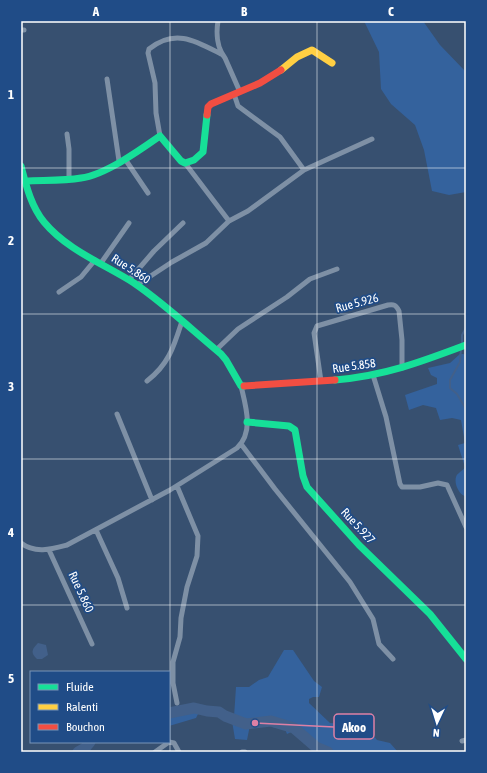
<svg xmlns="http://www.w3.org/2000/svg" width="487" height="773" font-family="'Asap Condensed',sans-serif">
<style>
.green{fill:#34629d}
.water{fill:#42608a}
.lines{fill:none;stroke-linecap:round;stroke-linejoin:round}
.stream{stroke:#42608a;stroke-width:2}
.river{stroke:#42608a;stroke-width:11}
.street{stroke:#7e90a5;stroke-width:5}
.fast{stroke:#16e098;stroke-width:7}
.slow{stroke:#ffcf43;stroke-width:7}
.jam{stroke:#f24e42;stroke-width:7}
.grid{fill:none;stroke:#fff;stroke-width:1;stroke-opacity:0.55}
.labels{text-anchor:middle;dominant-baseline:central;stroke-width:3.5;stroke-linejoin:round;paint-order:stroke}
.street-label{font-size:12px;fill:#fff;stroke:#204c87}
.leader{fill:none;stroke:#dd80a5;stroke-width:1.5}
.callout-dot{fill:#dd80a5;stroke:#204c87;stroke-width:1.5}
.callout{fill:#204c87;stroke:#dd80a5;stroke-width:1.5}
.callout-label{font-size:13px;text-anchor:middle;font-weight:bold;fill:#fff}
.neatline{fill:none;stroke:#fff;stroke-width:1.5}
.grid-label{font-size:13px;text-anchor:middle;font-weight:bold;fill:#fff}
</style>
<rect width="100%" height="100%" fill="#375070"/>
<path class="green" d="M364 21H423L440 45 466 72V192L449 195 432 191 424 150 415 125 391 104 381 89 379 52Z
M460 354H463L466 355 465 496C459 494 454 484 456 477 457 473 463 471 465 467L458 445 465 443 461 420 452 418 440 420 436 408 423 405 409 410 405 395 437 384V378L431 375 428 368 450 363Z
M284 650H293L314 681 322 687 319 697H313L309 699V703L330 723 348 724 357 737 369 730 377 740 390 743 398 752H320L291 732 287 734C285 729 285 727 279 725L277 728 272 727V723L250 725 247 740 235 739 232 721 214 714 199 712 196 718 169 726V710C188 704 207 708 226 712V716L234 717 236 687H249L259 680 268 677Z"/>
<path class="water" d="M38 643 46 645 48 655 42 659H37C30 653 32 649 38 643Z"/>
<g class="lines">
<path class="stream" d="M462 344V335L466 328
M461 348 460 362 450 380V388L457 394 466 409"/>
<path class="river" d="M169 713 194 708 207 711 219 712 225 716 246 724 271 721 294 728 316 747 328 752
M78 752 85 748 90 742"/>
<path class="street" d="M218 21C216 33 217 48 225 58L240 92
M21 30H24
M107 79 119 161
M234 94 238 106 280 137 304 170
M67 134 69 149V179
M160 136 156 113 155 83 148 53 149 49C175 28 196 41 221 54
M125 159 148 193
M185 163 229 221
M101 263 129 223
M129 280 154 251 183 223
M137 285 172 262 206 243 229 221 248 211 304 170 372 139
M59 292 81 277 95 260
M216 350 238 329 287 297 310 279 337 269
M373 375 386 417 400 484 402 487H420L438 483 447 485 466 527
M147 381C169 364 174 346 182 321
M321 381 314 333 317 326 388 305C394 304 396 305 399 311L402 340V368
M117 414 152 500
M241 444 275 489 350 582 373 619 379 644 393 659
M177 486 198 536 197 556 187 587 181 618 180 637 173 662V683L177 703
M96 530 118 578 127 608
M21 543C35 554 52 549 67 545L170 490 237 448C254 432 246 407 241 386
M49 550 92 644
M462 741 466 740
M155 752 169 742 174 743 179 752
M242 752H245"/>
<path class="fast" d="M21 166C26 185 31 206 44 222 67 250 104 264 134 283 165 304 192 330 221 354L226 360 241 386H244
M25 181C43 180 63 181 81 178 105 175 140 150 160 136L181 161 185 163 194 160 203 152 207 115
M335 380C384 376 421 362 466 345
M247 422 289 426 295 430 303 476 307 487 359 545 430 614 466 659"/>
<path class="slow" d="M281 70 297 57 312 50 332 63"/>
<path class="jam" d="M207 115 208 107 211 104 260 83 281 70
M244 386 335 380"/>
</g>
<path class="grid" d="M170 21V752M317 21V752M21 168H466M21 314H466M21 459H466M21 605H466"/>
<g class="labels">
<g class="street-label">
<text transform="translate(131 269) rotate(33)">Rue 5.860</text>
<text transform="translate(357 303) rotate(-15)">Rue 5.926</text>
<text transform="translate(354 366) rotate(-8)">Rue 5.858</text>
<text transform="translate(358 526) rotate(47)">Rue 5.927</text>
<text transform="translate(81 592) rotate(65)">Rue 5.860</text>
</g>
</g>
<path class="leader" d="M255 723L334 727"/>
<circle class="callout-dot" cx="255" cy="723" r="4"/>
<rect class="callout" x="334" y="714" width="40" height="25" rx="4"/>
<g class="callout-label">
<text x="354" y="732">Akoo</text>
</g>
<rect width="487" height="773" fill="none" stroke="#204c87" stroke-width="44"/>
<rect x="30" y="671" width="140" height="72" fill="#204c87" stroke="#7994b7"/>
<rect x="38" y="684" width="20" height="6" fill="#16e098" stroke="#7994b7"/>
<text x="66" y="691" font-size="12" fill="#ffffff">Fluide</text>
<rect x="38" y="704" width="20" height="6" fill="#ffcf43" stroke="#7994b7"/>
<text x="66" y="711" font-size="12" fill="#ffffff">Ralenti</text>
<rect x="38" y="724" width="20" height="6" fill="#f24e42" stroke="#7994b7"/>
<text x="66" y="731" font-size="12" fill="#ffffff">Bouchon</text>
<g transform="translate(437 723) rotate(184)" stroke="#204c87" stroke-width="3" paint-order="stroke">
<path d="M0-3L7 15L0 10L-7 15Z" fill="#ffffff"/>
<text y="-6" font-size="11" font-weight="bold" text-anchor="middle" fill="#ffffff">N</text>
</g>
<rect x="22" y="22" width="443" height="729" class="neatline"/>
<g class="grid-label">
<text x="96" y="16">A</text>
<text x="244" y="16">B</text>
<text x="391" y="16">C</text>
<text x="11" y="99">1</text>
<text x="11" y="245">2</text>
<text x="11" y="391">3</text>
<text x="11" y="537">4</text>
<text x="11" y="683">5</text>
</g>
</svg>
